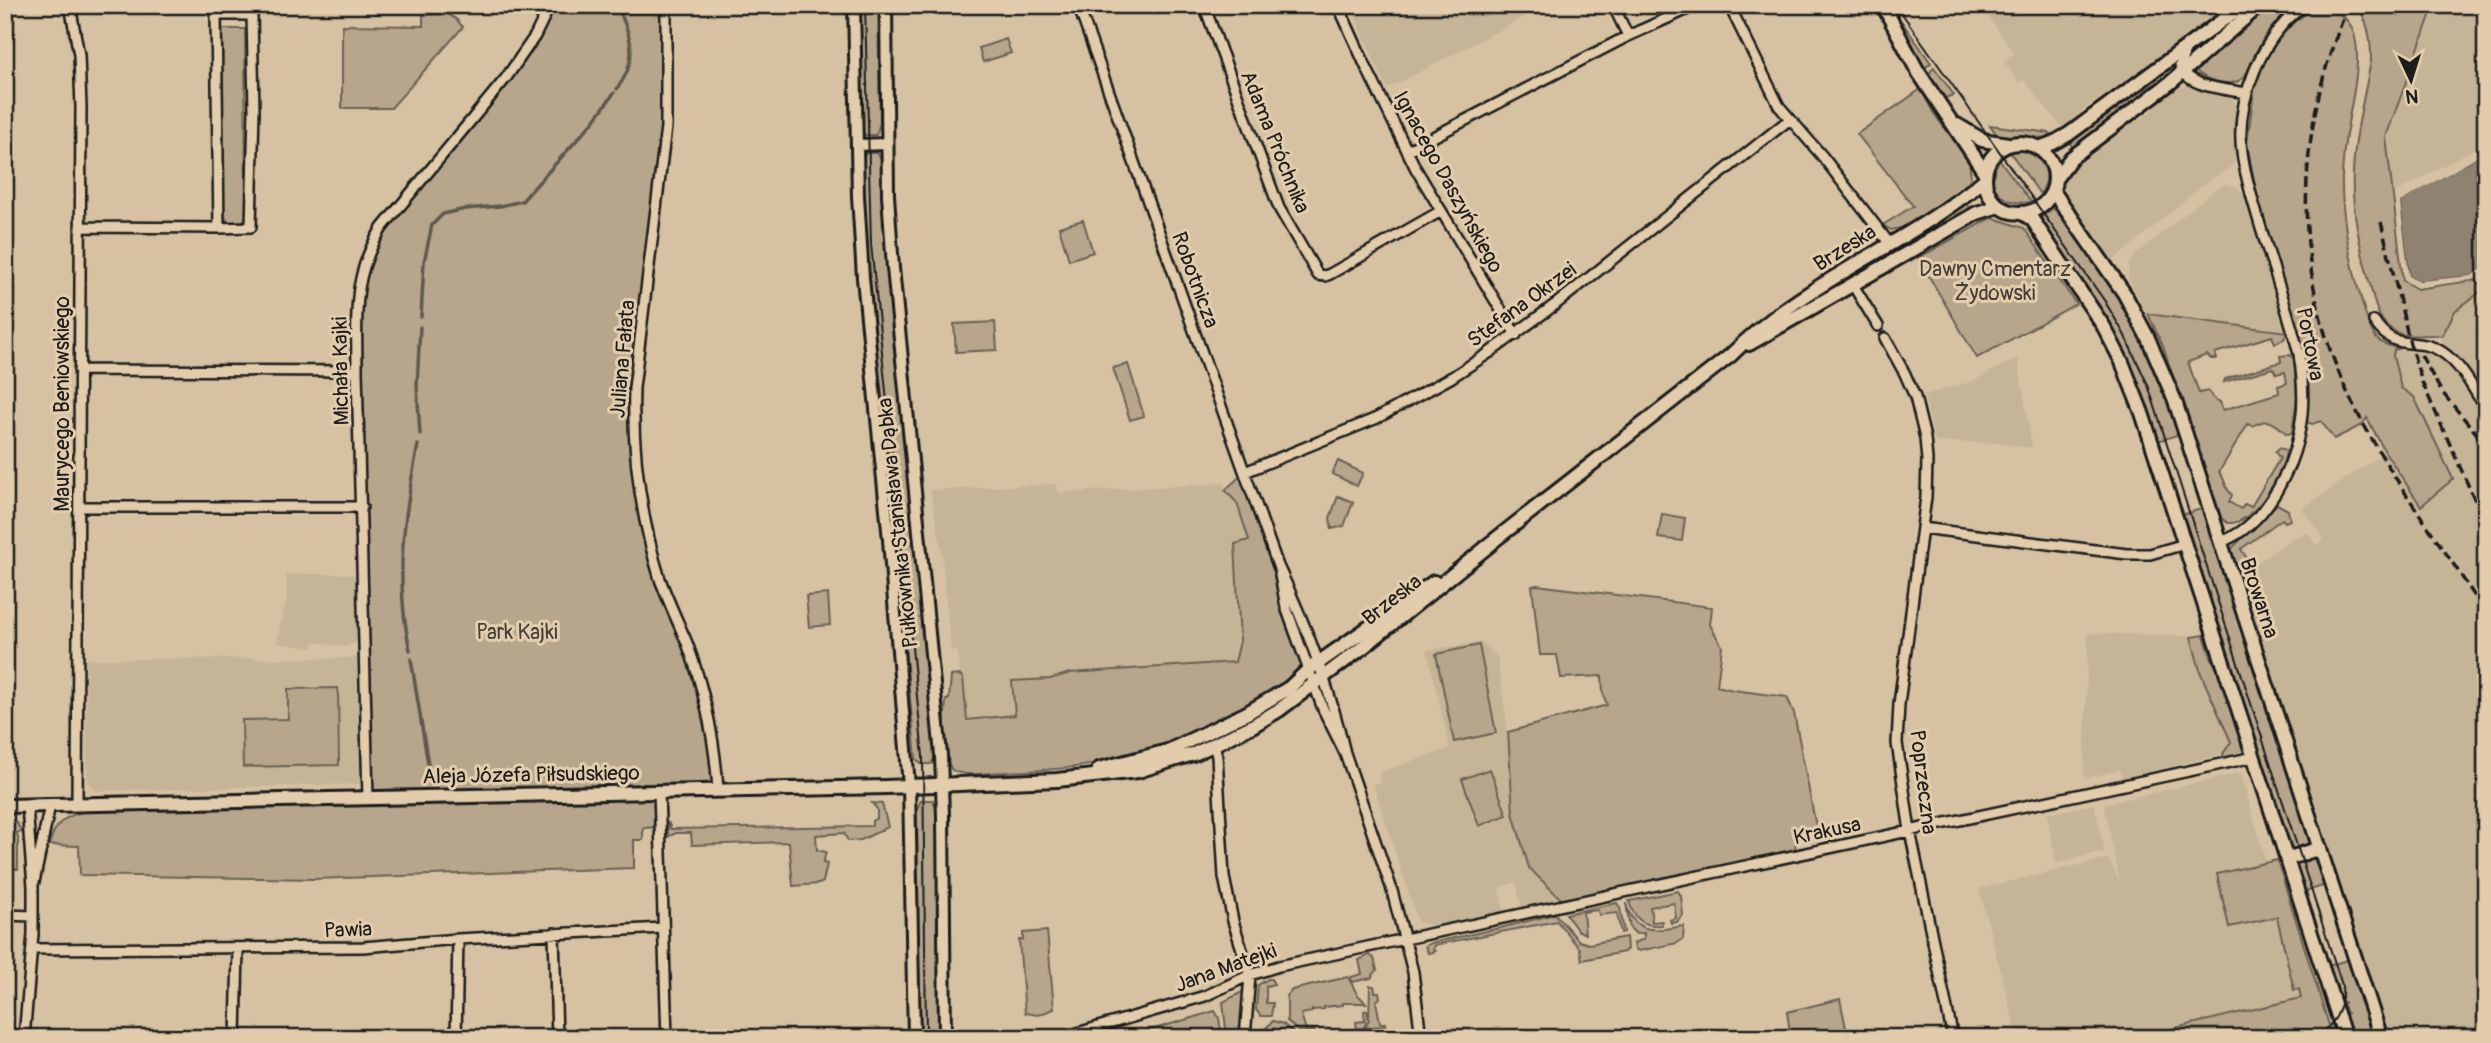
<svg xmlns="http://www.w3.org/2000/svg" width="2491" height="1043" font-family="Pangolin,sans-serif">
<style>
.built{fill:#c6b497}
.green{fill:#b7a68c;stroke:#6a6154;stroke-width:2}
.water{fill:#8f826f;stroke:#61594e;stroke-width:2}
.pier{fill:#d6c2a2}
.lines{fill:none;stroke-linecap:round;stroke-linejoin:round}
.stream{stroke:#61594e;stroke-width:3.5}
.minor-casing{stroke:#1c1c1c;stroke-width:14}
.tertiary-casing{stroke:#1c1c1c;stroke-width:16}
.secondary-casing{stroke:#1c1c1c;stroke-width:18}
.minor{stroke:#e2ccab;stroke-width:9}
.tertiary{stroke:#e2ccab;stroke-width:10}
.secondary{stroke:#e2ccab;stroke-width:12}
.tram{stroke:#1c1c1c;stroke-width:2}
.rail{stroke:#1c1c1c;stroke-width:3.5;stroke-dasharray:10 5;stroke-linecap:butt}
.labels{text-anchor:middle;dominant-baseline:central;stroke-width:6;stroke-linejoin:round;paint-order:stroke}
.street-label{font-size:21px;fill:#1c1c1c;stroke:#e2ccab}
.park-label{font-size:21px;fill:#433e38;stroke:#e2ccab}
</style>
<rect width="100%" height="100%" fill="#d6c2a2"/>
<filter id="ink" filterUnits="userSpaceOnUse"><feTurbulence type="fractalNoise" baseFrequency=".0143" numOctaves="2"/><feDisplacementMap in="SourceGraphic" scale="14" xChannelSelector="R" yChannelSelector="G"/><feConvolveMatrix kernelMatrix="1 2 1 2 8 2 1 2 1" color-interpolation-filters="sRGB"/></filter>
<g filter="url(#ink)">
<path class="built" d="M1350 5H1536L1538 10 1387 89Z
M1980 5H2237L2164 58 2133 75 2083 110 2064 130 2024 80 2019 83 2004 62 2014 53Z
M2434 5H2486V142L2391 195 2386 137Z
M2188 86 2227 94 2235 102 2238 114 2234 162 2230 168 2203 185 2114 260H2109L2065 201 2063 188 2067 174 2089 153 2144 117 2175 87Z
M2225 184 2238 187 2246 198 2287 332 2148 314 2128 279 2129 263 2135 255 2214 190Z
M2484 289 2486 1038H2387L2241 586 2250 579 2252 566 2295 537 2308 533 2316 545 2324 540 2318 529 2303 511 2304 507 2385 452 2421 505 2452 480 2414 397 2401 388 2393 356 2394 350 2398 349 2407 352 2435 353 2455 311Z
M2018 358 2032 448 2000 443 1935 442 1924 395 1971 382Z
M1224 483 1225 490 1237 503 1249 541 1235 544 1240 641 1235 663 1070 673 1050 679 1012 681 1015 715 967 720 963 678 960 675 958 651H951L941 546 930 490 1056 484 1057 493Z
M286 574H356L359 641 345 647 314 642 312 648 276 643 287 597Z
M2088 633 2191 636 2201 674 2231 742 2223 754 2122 778 2120 770 2084 779Z
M1481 642 1497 656 1508 732 1563 901 1522 909 1516 883 1499 887 1504 912 1435 926 1418 922 1373 784 1381 782 1378 773 1450 748 1427 650Z
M359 658 363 784 96 791 89 783 87 779 86 659Z
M2241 773 2266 863 2221 873 2278 910 2304 1000 2140 1038H2018L1979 889 2108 858 2120 882 2104 804Z
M2094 804 2105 851 2056 863 2047 814Z"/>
<path class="green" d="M550 5H666L667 113 633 417 653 553 696 669 718 784 368 791 357 326 370 246 506 78Z
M860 5H878L880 123 876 135H865L861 128Z
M1890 5 1931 63 1926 67 1922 66Z
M2269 5H2294C2279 18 2267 31 2258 48 2252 57 2250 71 2243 78 2232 88 2206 81 2196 71V68Z
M2356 5H2434L2386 137 2403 281 2417 289 2476 280 2484 289 2455 311 2442 336C2424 332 2408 341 2391 329 2376 319 2374 298 2369 281 2360 246 2351 208 2353 171 2355 134 2364 97 2371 61 2371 41 2369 21 2356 5Z
M2313 9C2379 4 2353 91 2347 129 2344 144 2343 160 2342 176 2341 215 2349 254 2359 292 2363 304 2369 333 2379 341 2384 345 2392 346 2398 349L2394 350 2393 356 2401 388 2414 397 2453 479 2421 506 2385 452 2367 418 2362 425 2334 439 2321 421 2312 424 2307 422 2308 378 2304 350 2257 195 2247 144 2254 91 2264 62 2279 39 2294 22Z
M447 14 456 19 463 27 391 108H342V25L423 26V15Z
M222 29H245L246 218 241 223H229L224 216Z
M1006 39 1011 53 983 62 979 48Z
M1934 67 1954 95 1944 98 1928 75Z
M2163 79 2073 148 2069 141 2135 95Z
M1921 89 1934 114 1969 160 1971 177 1964 188 1905 227 1891 230 1883 225 1913 206 1857 134Z
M1990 125 2049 133 2052 137C2033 141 2020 131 1999 138Z
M2017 150C2041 153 2055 173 2040 194L2010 152Z
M866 153H877L881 158 886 254 936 756 931 764H921L916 759 896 557 900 551 890 460 883 426 866 245 862 160Z
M1999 159 2031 202C2002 207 1982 184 1999 159Z
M1966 203 1971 210 1864 271 1862 269V267Z
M2053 208C2113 270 2153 352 2180 434L2158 441 2141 393 2110 326 2041 219 2042 215 2043 216Z
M1994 218 2024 228 2076 304 1977 358 1918 258 1987 220Z
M1083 220 1093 252 1069 260 1059 227Z
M2148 314 2287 332 2284 339 2275 343 2272 336 2215 353 2217 359H2211L2207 355 2188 362 2199 393 2208 391 2214 399 2220 402 2223 410 2279 393 2278 386 2287 383 2285 372 2276 374 2273 368 2224 382 2225 379 2281 362 2280 356 2290 355 2294 359 2297 397 2292 433 2287 434C2275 423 2268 416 2253 426L2248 424 2219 472C2226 479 2224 488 2232 495L2229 502 2241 509 2245 504 2251 507 2280 458 2275 452 2279 448 2286 450C2284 473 2254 525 2228 523L2221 518 2216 509 2163 346Z
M995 322 997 350 956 352 954 324Z
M1128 364 1144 416 1130 420 1113 368Z
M1338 461 1363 473 1357 486 1332 474Z
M1245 472 1312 660 1298 668 1290 683C1257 701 1219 726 1185 740 1127 763 1067 770 1005 772 989 772 966 778 952 770 940 752 945 721 946 700L949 699 951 676 960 675 963 678 967 720 1015 715 1012 681 1050 679 1070 673 1235 662 1240 641 1235 544 1249 540 1237 503 1225 490Z
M1338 496 1353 502 1344 526 1332 529 1330 518Z
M2277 504 2288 510 2290 520 2285 522 2282 519 2241 549 2252 566 2250 579 2240 586 2231 556 2232 548Z
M2204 508 2311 839 2309 845C2301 846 2295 853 2288 843L2182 515Z
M1662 514 1685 518 1682 541 1658 538Z
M1537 585 1712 607 1710 625 1722 646 1717 686 1733 690 1787 697 1794 713 1816 827 1809 829V833L1803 835 1802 830 1796 831 1795 851 1563 901 1529 868 1513 813 1508 732 1607 705 1603 693 1602 676 1561 678 1557 655H1540L1532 586Z
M828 594 830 625 809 627 806 596Z
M2204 635 2212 660 2222 677 2249 758 2225 763 2223 754 2231 742 2201 674 2191 637Z
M1479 645 1496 733 1454 742 1436 654Z
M338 688 339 765 243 767 242 720 288 719V689Z
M1490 769 1507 815 1479 826 1462 779Z
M659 799 660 827 643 828V840H634V868L313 879 80 875 79 846 49 845C54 826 62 817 82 812Z
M921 800H933L938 813 939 1038H920L917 810Z
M872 803 882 804 888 827 861 840 848 841 844 833 816 835 817 850 826 852 823 863 827 864 823 882 819 884 793 886 789 842 692 845 691 833H676L668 837V822L671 829 872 826V821L877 818V809Z
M5 816 16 822 22 832 16 833 18 837V869H5Z
M2314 856 2317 858 2326 885 2304 892 2296 864 2297 862Z
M2277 860 2333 1038H2133L2301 998 2299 989 2294 990 2277 917 2229 927 2217 874Z
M1678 891 1681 896 1683 915 1677 922 1671 923 1670 920 1676 918 1674 903 1650 907 1652 922 1662 921V925C1643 927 1634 919 1629 901Z
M1617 903 1620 908 1624 932 1621 933 1617 913 1599 915 1598 910 1583 912 1585 934 1577 930 1566 914Z
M1626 903C1635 937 1656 930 1684 926L1683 939 1677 943 1639 951 1635 949 1634 943 1644 939V933L1636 934 1630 928Z
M1555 914 1579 941 1589 944 1626 937 1627 949 1624 952 1582 960 1580 949 1557 921 1434 945 1433 951H1436L1428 953 1425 946 1431 943 1500 928Z
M1047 931 1054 1009 1038 1015 1025 1013 1019 940H1023V933Z
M1369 955 1374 958 1377 970 1371 978 1352 982 1351 977 1362 974 1359 960Z
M2350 959 2376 1038H2352L2345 1018 2347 1013 2342 1009 2344 1002H2341L2340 1004 2328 966Z
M1348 977 1357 994 1366 1003H1343V1005L1324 1007V1009L1312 1010V1012L1301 1014 1306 1030H1314L1315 1032 1298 1031 1287 1021V996L1292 990Z
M1268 979H1271L1274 984 1266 986V1003H1273L1271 1016H1261L1256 1010 1258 985Z
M1370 986H1374L1375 992H1379L1380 998 1376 1001 1380 1023H1386V1025L1365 1028 1368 1021 1363 1028 1357 1029 1356 1022 1365 1021 1364 1011 1367 1010 1369 1021Z
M1244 991 1241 1038H1227L1223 1002Z
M1840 999 1848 1038H1791L1787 1012Z
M1215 1011 1219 1018 1222 1038H1124Z
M1273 1021 1283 1024 1300 1038H1280L1279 1031 1260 1038V1034Z"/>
<path class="water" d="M2486 152V266L2471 276 2419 281 2409 276 2400 201Z"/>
<path class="pier" d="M2486 149V152L2400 202 2409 276 2420 281 2471 276 2486 266V270L2472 280 2419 285 2408 279 2397 199Z"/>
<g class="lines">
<path class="stream" d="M617 89C640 58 631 37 617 5
M421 317 424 262 432 225 443 214 465 209 500 206 522 201 593 122 614 93
M420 434 417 386 420 327
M410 650C394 578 404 516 418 445
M411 659 428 764"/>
<defs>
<path id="minor" d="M70 5 79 55 81 107 77 805
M666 5V127L634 388C632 452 641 518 660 579 668 601 678 622 687 643 704 689 715 741 718 790
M1078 5 1278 566C1307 627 1330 688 1345 753
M1204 5 1279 208 1318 275 1325 276 1330 274 1441 211
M1338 5 1367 69 1416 169 1516 335
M1613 5 1628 36
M1729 5 1779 106 1823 157 1889 243
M216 15H252L254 110 251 227 219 228Z
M2186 48 2180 65C2186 88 2227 89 2247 93
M1408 150 1628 36 1697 5
M80 227 219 228
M1853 285 1878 326
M2374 321C2396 355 2417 335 2442 352 2462 365 2474 390 2486 409
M1885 338 1905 374 1915 397 1925 438 1927 460 1926 497 1899 704 1897 743 1910 831 1953 1038
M79 370 357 371
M1245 472 1377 418 1452 377 1489 353 1556 304 1790 119
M79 507H362
M1922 528 2127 554H2150L2185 544
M2221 542C2269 524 2297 462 2302 414 2304 394 2302 374 2299 354 2288 311 2273 268 2260 225 2253 201 2245 177 2242 152 2235 101 2262 34 2305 5
M1280 575 1286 607 1299 643 1323 709 1345 753 1391 887 1413 972 1421 1038
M1214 745 1217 756 1224 877 1233 921 1250 975 1245 1038
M659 791 667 1038
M368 798 357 371C357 315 351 278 382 228L506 78 535 36 550 5
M34 882 50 805
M5 915 33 916
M554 933 557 1038
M32 949 363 947 458 939 663 928
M24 1038 33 934V887L27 806
M236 1038 238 948
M456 1038 458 939
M1060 1038 1205 996 1250 975 1279 966 2254 757"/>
<path id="tertiary" d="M854 5 858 196 863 278 889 540 909 786 914 1038
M886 5 888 195 893 268 941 755 943 816 945 1038
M857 145 887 144"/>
<path id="secondary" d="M1883 5 1917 70 1985 173
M1957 125 1982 140 2008 144
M1985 178a35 35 0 1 1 70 0a35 35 0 1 1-70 0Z
M2039 148 2053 143 2069 134 2243 5
M2056 178 2071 158 2170 83 2260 5
M2053 191 2124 293 2148 338 2175 401 2381 1038
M2022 213 2032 219 2104 327 2122 362 2142 413 2345 1038
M1749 344 1977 213 1999 206
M1487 546 1731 355C1804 281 1906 246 1984 180
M1099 769 1168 751 1247 713 1289 688 1308 670 1434 582
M5 806 886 787 1057 780 1138 771 1196 753 1252 726 1279 710 1362 648 1492 543
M2287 859 2320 848"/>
</defs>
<use href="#minor" class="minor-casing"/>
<use href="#tertiary" class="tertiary-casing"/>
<use href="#secondary" class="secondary-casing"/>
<use href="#minor" class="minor"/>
<use href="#tertiary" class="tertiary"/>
<use href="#secondary" class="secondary"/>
<path class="tram" d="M865 5 871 244 923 756 926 1038
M1896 5 2104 300 2123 332 2148 385 2342 985C2344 1009 2334 1029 2311 1038"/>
<path class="rail" d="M2349 5C2294 129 2290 274 2350 398 2387 474 2441 542 2486 614
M2381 222 2410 344 2422 382 2486 525
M2421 355 2441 391 2486 445"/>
</g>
</g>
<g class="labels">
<g class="street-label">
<text transform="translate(1275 142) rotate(68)">Adama Próchnika</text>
<text transform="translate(1448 182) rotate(61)">Ignacego Daszyńskiego</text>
<text transform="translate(1845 248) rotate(-32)">Brzeska</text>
<text transform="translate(1195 280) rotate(70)">Robotnicza</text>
<text transform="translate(1522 305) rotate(-36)">Stefana Okrzei</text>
<text transform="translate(2310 344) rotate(79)">Portowa</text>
<text transform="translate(623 359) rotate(-85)">Juliana Fałata</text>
<text transform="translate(341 371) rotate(-91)">Michała Kajki</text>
<text transform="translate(62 404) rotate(-90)">Maurycego Beniowskiego</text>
<text transform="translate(898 523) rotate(-96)">Pułkownika Stanisława Dąbka</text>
<text transform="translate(2259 598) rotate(72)">Browarna</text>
<text transform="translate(1392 600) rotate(-38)">Brzeska</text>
<text transform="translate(531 775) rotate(-1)">Aleja Józefa Piłsudskiego</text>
<text transform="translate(1923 782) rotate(83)">Poprzeczna</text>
<text transform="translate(1827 831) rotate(-12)">Krakusa</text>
<text transform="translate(348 930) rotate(-2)">Pawia</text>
<text transform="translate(1226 968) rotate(-20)">Jana Matejki</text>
</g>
<g class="park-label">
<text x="1995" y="269">Dawny Cmentarz<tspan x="1995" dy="24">Żydowski</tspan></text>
<text x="517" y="632">Park Kajki</text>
</g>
</g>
<rect width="2491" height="1043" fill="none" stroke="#e2ccab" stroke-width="28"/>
<rect x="14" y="14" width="2463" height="1015" fill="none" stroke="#1c1c1c" stroke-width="2.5" filter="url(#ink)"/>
<g transform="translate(2411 80) rotate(176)" stroke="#e2ccab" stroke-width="5" paint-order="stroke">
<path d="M0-5L12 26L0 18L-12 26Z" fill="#1c1c1c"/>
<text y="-10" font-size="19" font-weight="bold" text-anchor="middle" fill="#1c1c1c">N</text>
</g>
</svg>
